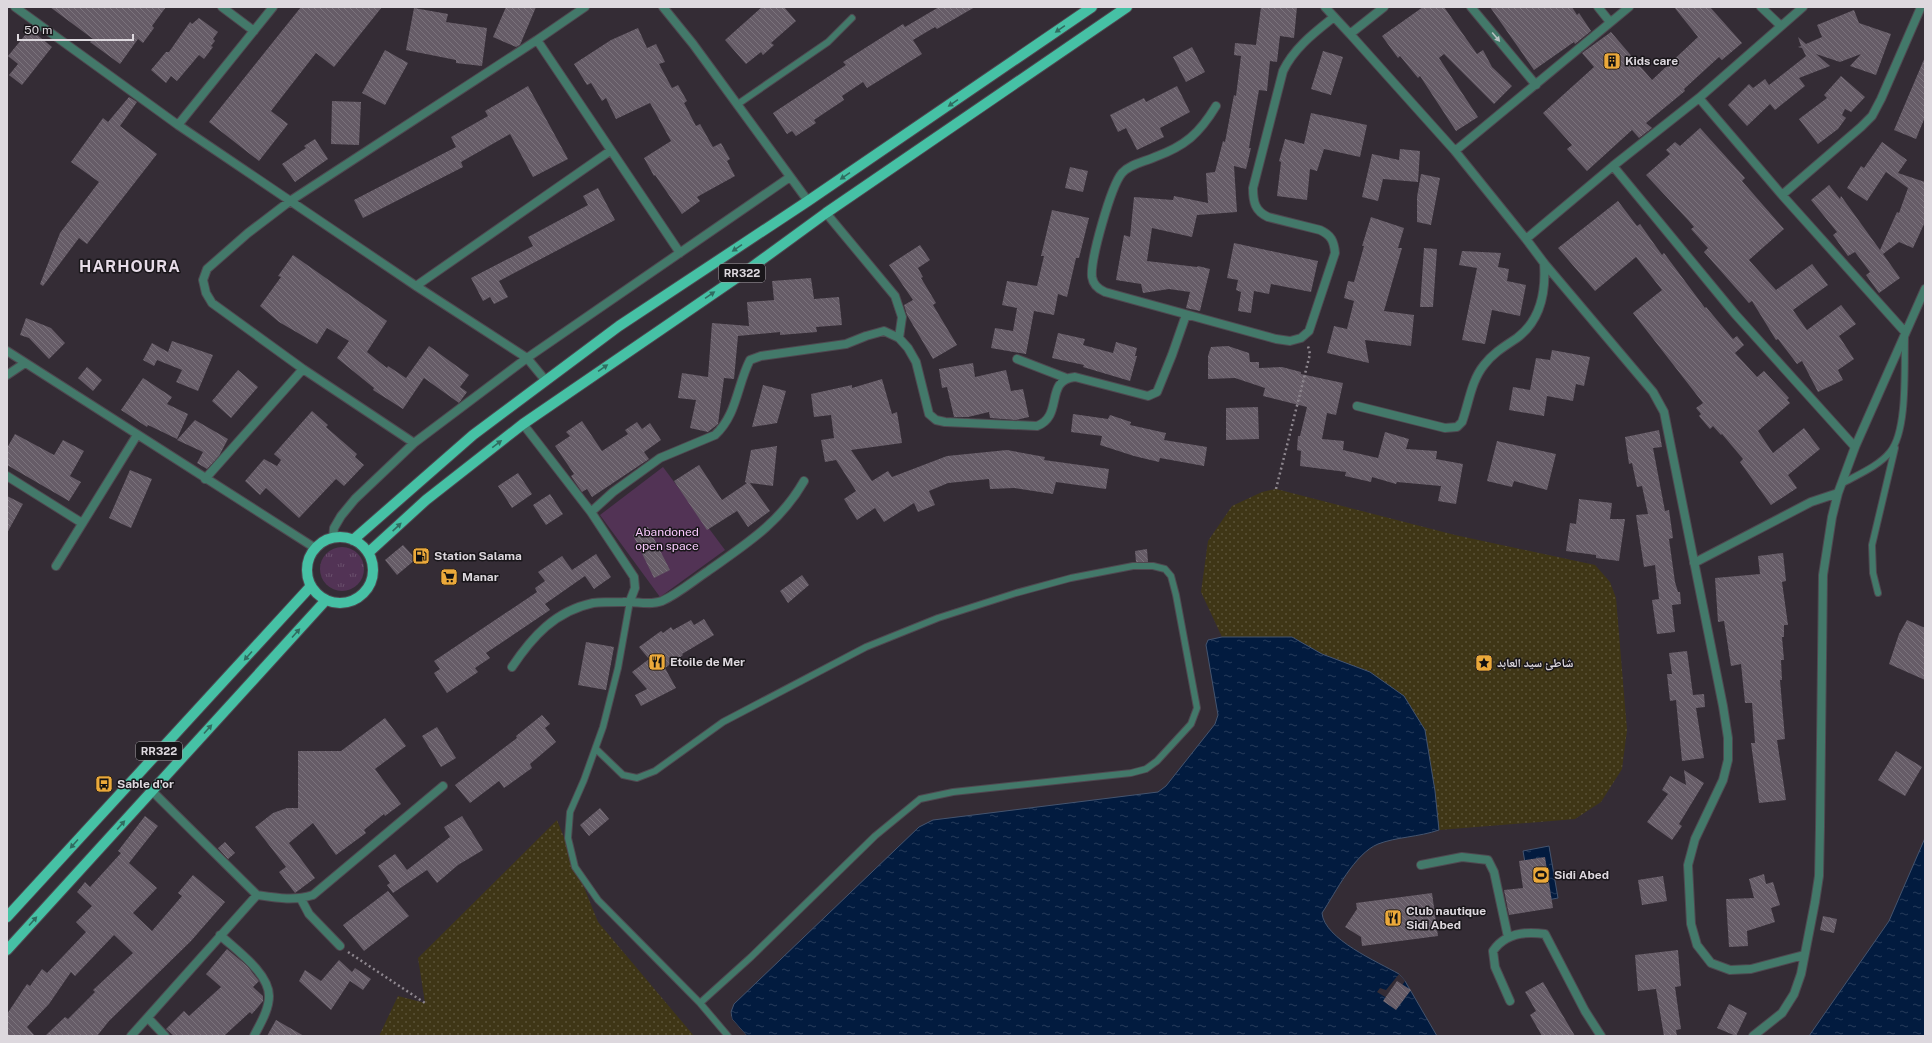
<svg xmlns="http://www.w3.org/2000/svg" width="1932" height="1043" font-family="'Public Sans','Noto Naskh Arabic',sans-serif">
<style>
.grass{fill:url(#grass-tufts)}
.sand{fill:url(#sand-dots)}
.park{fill:#523355}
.water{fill:url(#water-ripples);stroke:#44546f}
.pier{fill:#342c35}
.building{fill:url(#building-back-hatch)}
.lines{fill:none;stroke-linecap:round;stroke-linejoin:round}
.service-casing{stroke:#4f4850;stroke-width:8}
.minor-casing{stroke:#4f4850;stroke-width:10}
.primary-casing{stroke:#4f4850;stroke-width:12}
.path{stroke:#8e878f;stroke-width:2.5;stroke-dasharray:2 3;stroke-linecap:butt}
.service{stroke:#43796a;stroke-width:6}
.minor{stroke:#43796a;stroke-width:8}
.primary{stroke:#46c1a5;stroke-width:10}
.oneway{fill:#306c60}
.oneway2{fill:#b6c0c1}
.labels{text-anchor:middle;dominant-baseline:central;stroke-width:3;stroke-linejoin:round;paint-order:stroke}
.shield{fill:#19161a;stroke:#a29ea3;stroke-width:1}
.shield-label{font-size:11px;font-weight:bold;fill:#ddd8de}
.poi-label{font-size:12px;font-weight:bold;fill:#ddd8de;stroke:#19161a;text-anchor:start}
.park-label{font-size:12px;fill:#f8c9fc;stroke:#19161a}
.district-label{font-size:16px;font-weight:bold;letter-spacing:1px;fill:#e7dce8;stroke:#19161a}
</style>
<defs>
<pattern id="grass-tufts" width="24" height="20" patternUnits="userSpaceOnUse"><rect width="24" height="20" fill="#523355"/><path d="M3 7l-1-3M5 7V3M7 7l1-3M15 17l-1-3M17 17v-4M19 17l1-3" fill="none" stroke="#6a506d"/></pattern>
<pattern id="sand-dots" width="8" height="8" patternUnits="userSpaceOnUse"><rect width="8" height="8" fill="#3f3616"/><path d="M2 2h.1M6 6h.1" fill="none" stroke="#5a5237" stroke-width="1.8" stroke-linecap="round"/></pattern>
<pattern id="water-ripples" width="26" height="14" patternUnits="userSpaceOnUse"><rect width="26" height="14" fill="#021b3f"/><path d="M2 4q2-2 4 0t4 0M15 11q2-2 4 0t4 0" fill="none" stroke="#263b5a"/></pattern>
<pattern id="building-back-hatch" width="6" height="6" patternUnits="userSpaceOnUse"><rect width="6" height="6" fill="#665c67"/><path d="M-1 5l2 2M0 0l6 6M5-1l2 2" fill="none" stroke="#7b737c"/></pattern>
</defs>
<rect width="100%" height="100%" fill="#342c35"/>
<path class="grass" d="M320 569a22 22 0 1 1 44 0a22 22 0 1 1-44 0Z"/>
<path class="sand" d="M1276 489 1455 535 1595 565 1610 582 1616 598 1627 730 1622 769 1601 802 1575 819 1439 830 1435 791 1370 672 1322 654 1292 637H1222L1201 592 1208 541 1232 506 1262 492Z
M557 820 598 922 694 1036H379L398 996 425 1003 418 958Z"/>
<path class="park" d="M663 467 725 550 660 597 600 515Z"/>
<path class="water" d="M1222 637H1292L1322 654 1370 672 1404 696 1425 730 1435 791 1439 830C1419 837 1396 837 1378 844 1354 854 1336 892 1322 913 1324 939 1378 962 1399 974L1405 981 1437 1036H747L732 1019 731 1012 734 1004 919 827 933 820 1158 792 1166 786 1215 724 1218 715 1206 645 1208 640Z
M1925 838V1036H1809L1889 921Z
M1549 846 1558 898 1532 903 1523 851Z"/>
<path class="pier" d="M1399 974 1405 981 1395 996V1003L1377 992 1380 988 1386 990Z
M730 1011 732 1019 747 1036H744L730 1020Z"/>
<path class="building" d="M50 7H166L152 26 154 28 143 43 138 39 120 64 90 42 93 39Z
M301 7H382L334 67 316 53 271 111 288 124 259 161 209 122Z
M506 7H536L520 45 516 47 493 37Z
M762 7H784L796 21 771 43 774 45 763 55 761 52 746 64 725 40Z
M939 7H975L937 29 935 27 913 40 922 54 867 88 863 82 842 96 844 100 814 120 816 123 796 136 792 131 787 134 773 113 846 65 843 62 903 24 905 27Z
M1261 7H1297L1294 38 1280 36 1277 62 1270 61 1267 91 1259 90 1249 148H1251L1246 169 1234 166 1237 212 1197 215 1192 237 1152 228 1147 261 1197 267 1198 266 1210 269 1200 311 1186 308 1190 292 1169 289 1143 293 1141 284 1116 280 1124 235 1130 237 1134 197 1173 200 1174 196 1208 203 1206 173 1215 172 1223 141 1225 142 1234 95 1236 96 1241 56 1234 55 1235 43 1256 45Z
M1423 7H1444L1477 54 1483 50 1492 67 1512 86 1494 104 1444 54 1439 58 1478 117 1456 131 1420 76 1418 78 1400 56 1398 58 1382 36Z
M1490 7H1572L1577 15 1579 13 1591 31 1575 44 1574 42 1534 70Z
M1674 7H1710L1742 43 1722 60 1719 57 1684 89 1685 91 1646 123 1652 128 1639 138 1632 130 1587 171 1567 149 1572 145 1543 113 1594 67 1582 53 1611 32 1652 80 1698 37Z
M414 8 448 14 446 22 487 28 482 66 456 63V60L406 50Z
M1854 10 1859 23 1891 34 1876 75 1850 66 1861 54 1840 62 1816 54 1830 66 1799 78 1805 86 1775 110 1770 104 1747 126 1728 105 1749 84 1753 88 1765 79 1769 85 1806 56 1802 48 1798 47 1801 46 1798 37 1806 44 1822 37 1817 25Z
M199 18 218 32 213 39 215 41 211 46 213 47 204 59 199 55 177 81 171 76 166 83 151 70 166 52H169L190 22 192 24Z
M638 28 647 48 656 44 665 62 659 64 672 88 678 85 687 101 684 103 696 126 700 124 713 147 721 143 730 159 727 161 735 176 697 197 700 201 682 214 655 175 654 176 644 158 671 141 650 103 616 119 606 98 602 101 591 83 587 85 574 64 611 40Z
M30 29 52 47 22 85 9 75 18 64 8 56Z
M1192 47 1205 72 1186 82 1173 57Z
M385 50 408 63 385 105 362 93Z
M1323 51 1343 57 1331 95 1311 89Z
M1925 57V117L1916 139 1894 130Z
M1841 76 1865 97 1851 112 1845 109 1842 115 1846 118 1838 129 1818 144 1799 119 1827 98 1824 95Z
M528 86 568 159 533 177 510 134 461 162 463 167 363 218 354 200 456 147 451 137 488 116 485 111Z
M1177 86 1190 112 1160 128 1164 137 1137 150 1126 128 1118 132 1110 115 1144 98 1146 102Z
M129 97 137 102 120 126 157 154 87 244 79 238 43 286 40 284 60 233 99 182 71 162 103 118 108 122Z
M332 101 361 102 359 145 331 144Z
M1311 113 1367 125 1360 157 1324 149 1317 171 1310 169 1307 200 1277 196 1281 162 1279 161 1285 139 1304 144Z
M1700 128 1745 178 1742 181 1784 229 1749 260 1776 290 1812 264 1828 285 1793 310 1807 330 1841 305 1856 324 1839 336 1854 359 1838 370 1843 380 1818 392 1802 361 1797 364 1778 339 1776 340 1752 301 1749 303 1704 252 1708 248 1691 229 1694 227 1688 220 1646 175 1670 154 1666 150 1675 142 1680 146Z
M315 139 328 159 295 182 282 164 306 148 304 146Z
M1882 142 1907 160 1898 173 1925 182V222L1913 248 1899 242 1883 254 1900 278 1879 293 1866 275 1870 272 1855 252 1848 256 1833 235 1837 232 1811 200 1829 185 1840 199 1841 196 1880 250 1897 212 1899 213 1908 188 1886 172 1867 201 1847 188 1861 166 1864 168Z
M1400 149 1420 151 1418 182 1383 179 1378 201 1362 197 1372 154 1399 160Z
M1070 167 1088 171 1083 192 1065 188Z
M1421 174 1440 178 1431 225 1417 222V197Z
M598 188 615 220 499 281 508 297 494 304 490 297 483 301 471 278 533 246 528 237 588 205 583 196Z
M1618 201 1637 226 1640 224 1662 255 1664 253 1705 308 1706 307 1733 339 1737 336 1744 345 1735 353 1757 377 1764 371 1789 398 1787 400 1790 403 1758 431 1773 453 1804 428 1820 449 1788 475 1797 488 1771 505 1740 462 1743 459 1722 434 1721 435 1713 426 1710 429 1699 416 1701 414 1696 408 1703 403 1633 313 1662 290 1636 257 1595 291 1558 248Z
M1052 210 1089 218 1079 258H1076L1067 297 1058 294 1054 315 1034 311 1026 354 991 348 995 328 1013 331 1017 308 1002 305 1007 281 1037 286 1044 256H1041Z
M1371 217 1404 228 1398 248H1402L1384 311 1414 315 1411 346 1365 340 1369 363 1327 353 1334 326 1347 329 1354 301 1344 298 1348 281 1354 282 1364 246H1362Z
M1234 243 1318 261 1311 292 1271 284 1269 294 1254 291 1251 313 1238 311 1241 292 1236 290 1238 280 1227 278Z
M920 245 930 260 918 268 923 277 921 278 936 303 933 305 957 345 933 359 907 315 904 305 913 300 889 265Z
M1424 248 1437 249 1433 307H1420Z
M1462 251 1501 253 1498 267 1509 269 1507 281 1526 285 1520 316 1492 310 1485 344 1462 340 1477 268 1459 265Z
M293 255 387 321 367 352 387 368 388 366 406 378 429 346 469 375 460 387 467 392 459 403 424 378 403 409 373 390 374 388 337 358 349 341 327 328 317 344 279 322 260 306 281 277 278 276Z
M811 278 814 299 839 297 842 325 816 327 817 332 780 335V332L738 336 734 379 724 378 718 424 708 432 690 428 696 400 678 398 682 373 708 377 712 323 749 326 747 302 774 300 772 281Z
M26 318 51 328 65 343 49 359 29 338 20 335Z
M1058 333 1085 339 1083 345 1113 353 1116 342 1137 348 1135 356H1137L1130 381 1083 367 1084 365 1052 358Z
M172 341 213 355 198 391 176 382 182 370 157 360 154 366 143 360 152 343 168 352Z
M1228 346 1249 353 1250 362H1259V368L1282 367 1301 372V374L1343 383 1336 415 1327 413 1322 439 1344 441 1343 450 1378 458 1385 432 1409 439 1406 449 1437 451 1436 459 1463 464 1456 504 1438 501 1441 486 1397 482 1396 484 1372 477 1371 482 1345 476 1346 472 1300 466 1301 451 1297 450 1298 436H1300L1307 407 1263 396 1265 388 1235 378 1208 379V356L1211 347Z
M1552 350 1590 357 1584 386 1576 384 1573 401 1547 396 1544 416 1509 410 1513 387 1530 390 1536 358 1550 360Z
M973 363 975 377 1006 370 1011 391 1023 389 1029 417 1016 420 990 418 989 412 968 417H954L947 387 942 388 939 369Z
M87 367 102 380 93 391 78 378Z
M238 370 258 387 231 418 212 401Z
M143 378 172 397 167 404 188 414 177 439 148 425 147 427 121 410Z
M882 379 892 414 897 412 902 443 851 450 872 481 888 471 892 477 947 456 1007 450 1045 457 1044 460 1109 469 1106 489 1056 482 1053 494 1014 488 990 489 989 479 948 483 929 491 935 505 918 512 914 503 884 522 875 508 857 520 844 499 856 491 836 460 825 462 821 440 834 438 831 415 814 417 811 394 852 385V388Z
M763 385 786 391 777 423 752 427Z
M1258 407 1259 439 1226 440V408Z
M312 411 328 425 326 427 357 454 355 457 364 465 344 486 336 479 299 518 266 488 260 495 245 481 264 459 277 466 281 460 274 454Z
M1073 414 1108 419 1110 415 1131 422 1130 425 1166 433 1164 440 1207 447 1204 466 1160 458 1159 462 1134 456 1100 445 1102 436 1071 432Z
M195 420 228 439 219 456 207 469 197 463 203 452 177 440Z
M582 421 602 451 628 434 625 430 637 422 642 429 650 423 661 440 644 452 649 459 592 497 587 489 582 492 575 482 571 476 574 474 555 446 570 436 566 432Z
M1659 430 1662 447 1653 448 1665 511 1669 510 1673 538 1669 539 1675 582 1678 592H1680L1681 604 1672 605 1675 632 1657 634 1652 600 1659 599 1655 565 1644 567 1636 515 1648 514 1642 486 1637 487 1632 463 1629 464 1625 437Z
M15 434 54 455 63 440 84 451 70 476 81 482 69 501 7 465V448Z
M1497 441 1556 454 1547 490 1514 481 1512 487 1487 481Z
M777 446 773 486 750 483 770 511 748 527 737 511 707 530 674 481 699 465 722 500 747 483 745 482 751 450Z
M130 470 152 479 131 528 109 518Z
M518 473 532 494 512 508 498 486Z
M550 494 563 514 546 525 533 505Z
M7 496 23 504 7 533Z
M1579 499 1612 503 1610 519H1625L1619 561 1596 558V555L1566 551 1570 523 1576 524Z
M648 527 670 570 654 578 633 535Z
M403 545 416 559 397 575 385 560Z
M1147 549 1148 562H1136L1135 551Z
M1783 553 1786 581 1782 582 1788 625H1784V637H1782L1784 660H1781L1782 680H1780L1785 739 1777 740 1786 800 1759 803 1751 743H1755L1752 703H1745L1741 664 1731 666 1724 621 1718 622 1715 578 1760 574 1758 556Z
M596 554 611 577 594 589 585 576 545 604 550 610 486 653 490 658 475 668 478 672 447 693 434 673 440 669 434 661 537 592 535 588 545 581 538 572 562 556 572 570Z
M802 575 809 585 788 603 780 591Z
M704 619 714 635 682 654 683 655 665 668 676 688 641 706 635 695 647 689 632 672 649 659 639 647 661 631 663 633 671 627 673 630 691 620 694 625Z
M1907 620 1925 628V680L1889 664 1899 634Z
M586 642 614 647 606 690 578 685Z
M1687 651 1693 695 1704 694 1705 707 1696 708 1704 758 1682 761 1676 700 1670 701 1667 674H1672L1669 653Z
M542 715 550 724 545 728 556 742 530 764 532 768 504 788 499 781 470 803 455 785 517 738 516 736Z
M385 718 406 746 375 769 401 804 385 816 384 814 364 830 366 833 336 855 313 823 289 843 315 878 295 893 279 872 286 867 255 827 273 813 287 808H298V751H341Z
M437 727 456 758 441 767 422 736Z
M1896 751 1922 767 1905 796 1878 780Z
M1684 770 1704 783 1679 824 1682 826 1672 840 1647 822 1668 794 1662 790 1670 776 1686 785Z
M600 808 609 819 589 836 580 825Z
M145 816 158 826 129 863 157 888 133 913 152 931 182 896 178 893 193 875 225 902 191 941 109 1021 97 1036H45L65 1017 68 1019 95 992 93 990 133 953 114 935 75 976 71 972 49 1004 27 1027 35 1036H7V1014L27 984 30 986 42 969 47 973 86 932 76 922 92 906 77 892 85 882 90 887 121 853 118 851Z
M462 816 483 850 458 865 437 883 427 870 393 893 387 885 390 883 378 866 395 854 407 870 450 837 444 827Z
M225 842 235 853 228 859 218 848Z
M1545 857 1553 908 1509 915 1504 890 1523 888 1519 861Z
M1764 874 1766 884 1773 882 1780 905 1771 908 1775 922 1747 931 1748 946 1729 947 1726 899 1754 898 1749 879Z
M1663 876 1667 901 1642 905 1638 880Z
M388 891 409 916 364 951 343 925Z
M1432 893 1438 936 1362 946 1361 937 1345 927 1357 909 1356 903Z
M1823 916 1837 919 1834 933 1820 930Z
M227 949 247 966 259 981 253 987 263 996V1001L252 1014 250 1012 224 1036H174L166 1029 184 1011 189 1016 221 987 206 974Z
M1678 950 1681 986 1675 987 1681 1029 1676 1030 1677 1036H1664L1656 989 1638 991 1635 955Z
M339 960 352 972 355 968 371 979 363 990 350 981 331 1010 299 981 305 970 321 981Z
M1397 981 1411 990 1396 1010 1383 1001Z
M1543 982 1575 1036H1542L1530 1015 1536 1011 1525 992Z
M1729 1004 1747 1013 1736 1036 1717 1028Z
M276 1020 304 1036H267Z"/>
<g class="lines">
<defs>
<path id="service" d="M738 104 828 42 852 18
M1841 484C1857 475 1879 466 1890 452 1908 431 1904 366 1905 337
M1878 593 1873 573 1872 545 1895 448
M630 601 618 668 603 727 584 780 570 812 568 838 575 867 598 900 700 1003 728 1036
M596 749 623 775 637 778 655 771 723 722 866 647 938 618 1016 593 1071 578 1133 566H1153L1165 569 1171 576 1176 595 1197 708 1191 724 1157 761 1146 769 1131 773 953 792 920 799 875 836 751 957 700 1003"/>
<path id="minor" d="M15 7 178 125
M222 7 254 31
M273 7 178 125 416 286 527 358 546 381
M663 7 693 44 808 201
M1325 7 1350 34
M1384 7 1350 34 1455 151 1526 239 1613 166
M1471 7 1536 85
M1598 7 1610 22
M1761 7 1781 26
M1803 7 1699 98 1782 195 1905 332
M537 40 680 253
M1699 98 1613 166 1735 314 1855 447
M1216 106C1199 134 1185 146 1155 157 1144 162 1130 164 1122 173 1111 186 1090 260 1092 277 1093 284 1098 289 1105 292L1276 339 1290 341 1301 338 1309 331 1335 253C1334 241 1331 235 1320 230L1268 217C1255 211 1253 202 1253 188L1283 71C1294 48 1314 33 1334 17
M1455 151 1629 7
M1782 195 1861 127 1872 116 1881 99 1921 7
M826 213 895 296 902 317 899 338
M1526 239 1544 263 1653 392 1664 412 1723 706 1728 738V760L1723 780 1695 839 1688 865 1691 924 1697 945 1711 963 1730 970 1751 969 1804 955
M416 286 610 151
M7 351 315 548
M1017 359 1066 378
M303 369 414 443
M7 375 25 363
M1357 406 1445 428 1457 427 1462 422C1469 403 1471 381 1484 365 1493 353 1505 346 1517 338 1541 320 1546 290 1544 263
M523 424 591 512 634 577 635 588 630 601
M7 476 82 523
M205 479 303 369 212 303 206 293 203 280 207 269 248 233 290 201 537 40 585 7
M591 512 613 492 660 458 715 435C737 415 737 385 750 360L761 356 846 344 866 336 884 331 899 338 908 348 916 362 929 414 936 420 945 422 1037 426C1064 416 1044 380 1075 377L1148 396 1157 392 1172 355 1186 315
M333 538 334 528 341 516 355 499 414 443 527 358 790 177
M1694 563 1811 502 1838 493
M56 566 137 435
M512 667C532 637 555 611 593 603 602 602 613 602 623 602 636 601 649 606 662 601 678 594 693 581 708 571 746 544 780 523 804 481
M1421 865 1462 857 1488 860 1494 872 1508 937
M257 895C277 898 294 901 313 895L443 786
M301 899 309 914 340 946
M220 935C236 950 269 973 269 996 269 1010 260 1024 254 1036
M1510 1001 1495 967 1493 951C1505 933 1525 931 1545 934L1585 1011 1601 1036
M148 1018 165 1036
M131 1036 257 895 152 791
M1753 1036 1782 1013 1794 994 1801 974 1815 902 1819 876 1820 827 1823 575 1832 517 1838 493 1855 447 1925 289"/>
<path id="primary" d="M307 570a33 33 0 1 1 66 0a33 33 0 1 1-66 0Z
M353 540 473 435 619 326 808 201 1092 7
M368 553 426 500 523 424 745 272 826 213 1127 7
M7 917 311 586
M7 950 326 600"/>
</defs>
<use href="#service" class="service-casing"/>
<use href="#minor" class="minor-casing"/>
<use href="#primary" class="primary-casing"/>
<path class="path" d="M1276 489 1310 354 1308 346
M348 952 425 1003"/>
<use href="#service" class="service"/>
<use href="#minor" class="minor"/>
<use href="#primary" class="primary"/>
</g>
<defs><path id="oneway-solid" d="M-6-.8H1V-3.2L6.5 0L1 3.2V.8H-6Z"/></defs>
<g class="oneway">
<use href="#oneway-solid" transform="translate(1060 29) rotate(145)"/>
<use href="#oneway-solid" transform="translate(953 103) rotate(146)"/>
<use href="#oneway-solid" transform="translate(845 176) rotate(146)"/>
<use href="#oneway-solid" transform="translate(737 248) rotate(146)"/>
<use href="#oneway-solid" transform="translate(710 295) rotate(-34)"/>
<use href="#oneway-solid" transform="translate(603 368) rotate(-35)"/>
<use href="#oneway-solid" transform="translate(497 444) rotate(-37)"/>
<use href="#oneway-solid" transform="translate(397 527) rotate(-43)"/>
<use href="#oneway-solid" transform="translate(296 633) rotate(-48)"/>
<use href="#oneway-solid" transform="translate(248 656) rotate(132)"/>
<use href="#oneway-solid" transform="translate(208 729) rotate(-48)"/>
<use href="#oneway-solid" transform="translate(121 825) rotate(-48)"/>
<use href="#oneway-solid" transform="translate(74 844) rotate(132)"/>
<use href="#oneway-solid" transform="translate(33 921) rotate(-48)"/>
</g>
<use class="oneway2" href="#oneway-solid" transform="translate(1496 37) rotate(50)"/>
<defs>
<symbol id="building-square" viewBox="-11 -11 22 22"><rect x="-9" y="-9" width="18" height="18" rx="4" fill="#eba93a" stroke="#19161a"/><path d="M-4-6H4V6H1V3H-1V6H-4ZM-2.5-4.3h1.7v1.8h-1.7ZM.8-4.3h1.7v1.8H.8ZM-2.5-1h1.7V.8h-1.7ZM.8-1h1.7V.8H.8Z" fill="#111"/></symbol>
<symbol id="fuel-square" viewBox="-11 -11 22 22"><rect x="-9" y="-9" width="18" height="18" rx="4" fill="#eba93a" stroke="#19161a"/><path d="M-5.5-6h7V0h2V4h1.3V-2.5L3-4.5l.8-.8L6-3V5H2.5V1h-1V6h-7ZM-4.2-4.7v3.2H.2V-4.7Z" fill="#111"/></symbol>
<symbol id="supermarket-square" viewBox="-11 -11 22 22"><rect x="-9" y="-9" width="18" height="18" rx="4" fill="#eba93a" stroke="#19161a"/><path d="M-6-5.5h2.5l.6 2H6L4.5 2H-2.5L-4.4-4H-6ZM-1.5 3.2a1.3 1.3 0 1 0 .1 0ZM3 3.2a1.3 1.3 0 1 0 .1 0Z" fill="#111"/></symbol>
<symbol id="restaurant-square" viewBox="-11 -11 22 22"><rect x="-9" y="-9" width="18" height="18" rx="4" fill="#eba93a" stroke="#19161a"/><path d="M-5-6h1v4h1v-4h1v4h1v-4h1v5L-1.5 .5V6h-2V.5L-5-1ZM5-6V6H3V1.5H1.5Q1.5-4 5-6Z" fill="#111"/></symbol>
<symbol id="sight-square" viewBox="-11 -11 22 22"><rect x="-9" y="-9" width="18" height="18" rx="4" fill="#eba93a" stroke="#19161a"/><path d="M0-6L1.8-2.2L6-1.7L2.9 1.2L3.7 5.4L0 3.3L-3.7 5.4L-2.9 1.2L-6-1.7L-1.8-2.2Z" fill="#111"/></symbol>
<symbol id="bus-square" viewBox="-11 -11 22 22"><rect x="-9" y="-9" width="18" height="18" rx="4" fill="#eba93a" stroke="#19161a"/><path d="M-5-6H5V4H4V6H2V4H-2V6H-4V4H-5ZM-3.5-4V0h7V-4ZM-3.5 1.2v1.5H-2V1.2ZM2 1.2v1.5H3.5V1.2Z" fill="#111"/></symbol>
<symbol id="stadium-square" viewBox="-11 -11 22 22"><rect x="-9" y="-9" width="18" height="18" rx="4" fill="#eba93a" stroke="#19161a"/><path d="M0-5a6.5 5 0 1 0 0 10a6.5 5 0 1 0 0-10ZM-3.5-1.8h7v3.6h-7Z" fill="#111"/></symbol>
</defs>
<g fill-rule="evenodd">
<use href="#building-square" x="1602" y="51" width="20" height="20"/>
<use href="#fuel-square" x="411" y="546" width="20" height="20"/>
<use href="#supermarket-square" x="439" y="567" width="20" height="20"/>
<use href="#restaurant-square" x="647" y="652" width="20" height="20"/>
<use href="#sight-square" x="1474" y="653" width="20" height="20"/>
<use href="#bus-square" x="94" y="774" width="20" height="20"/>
<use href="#stadium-square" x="1531" y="865" width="20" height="20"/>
<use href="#restaurant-square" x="1383" y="908" width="20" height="20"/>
</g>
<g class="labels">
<g class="shield">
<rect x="719" y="264" width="46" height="18" rx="3"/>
<rect x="136" y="742" width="46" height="18" rx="3"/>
</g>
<g class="shield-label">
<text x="742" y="273">RR322</text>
<text x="159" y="751">RR322</text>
</g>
<g class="poi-label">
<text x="1625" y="61">Kids care</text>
<text x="434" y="556">Station Salama</text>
<text x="462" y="577">Manar</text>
<text x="670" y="662">Etoile de Mer</text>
<text x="1497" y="663">شاطئ سيد العابد</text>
<text x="117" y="784">Sable d'or</text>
<text x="1554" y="875">Sidi Abed</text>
<text x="1406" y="911">Club nautique<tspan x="1406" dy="14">Sidi Abed</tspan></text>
</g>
<g class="park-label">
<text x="667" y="532">Abandoned<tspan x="667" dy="14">open space</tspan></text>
</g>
<g class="district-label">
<text x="130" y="266">HARHOURA</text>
</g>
</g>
<rect width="1932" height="1043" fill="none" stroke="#ddd8de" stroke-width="16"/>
<path d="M18 34v6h115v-6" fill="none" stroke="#ddd8de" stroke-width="2"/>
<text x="24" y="34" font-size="12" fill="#ddd8de" stroke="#19161a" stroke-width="3" paint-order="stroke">50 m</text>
</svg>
